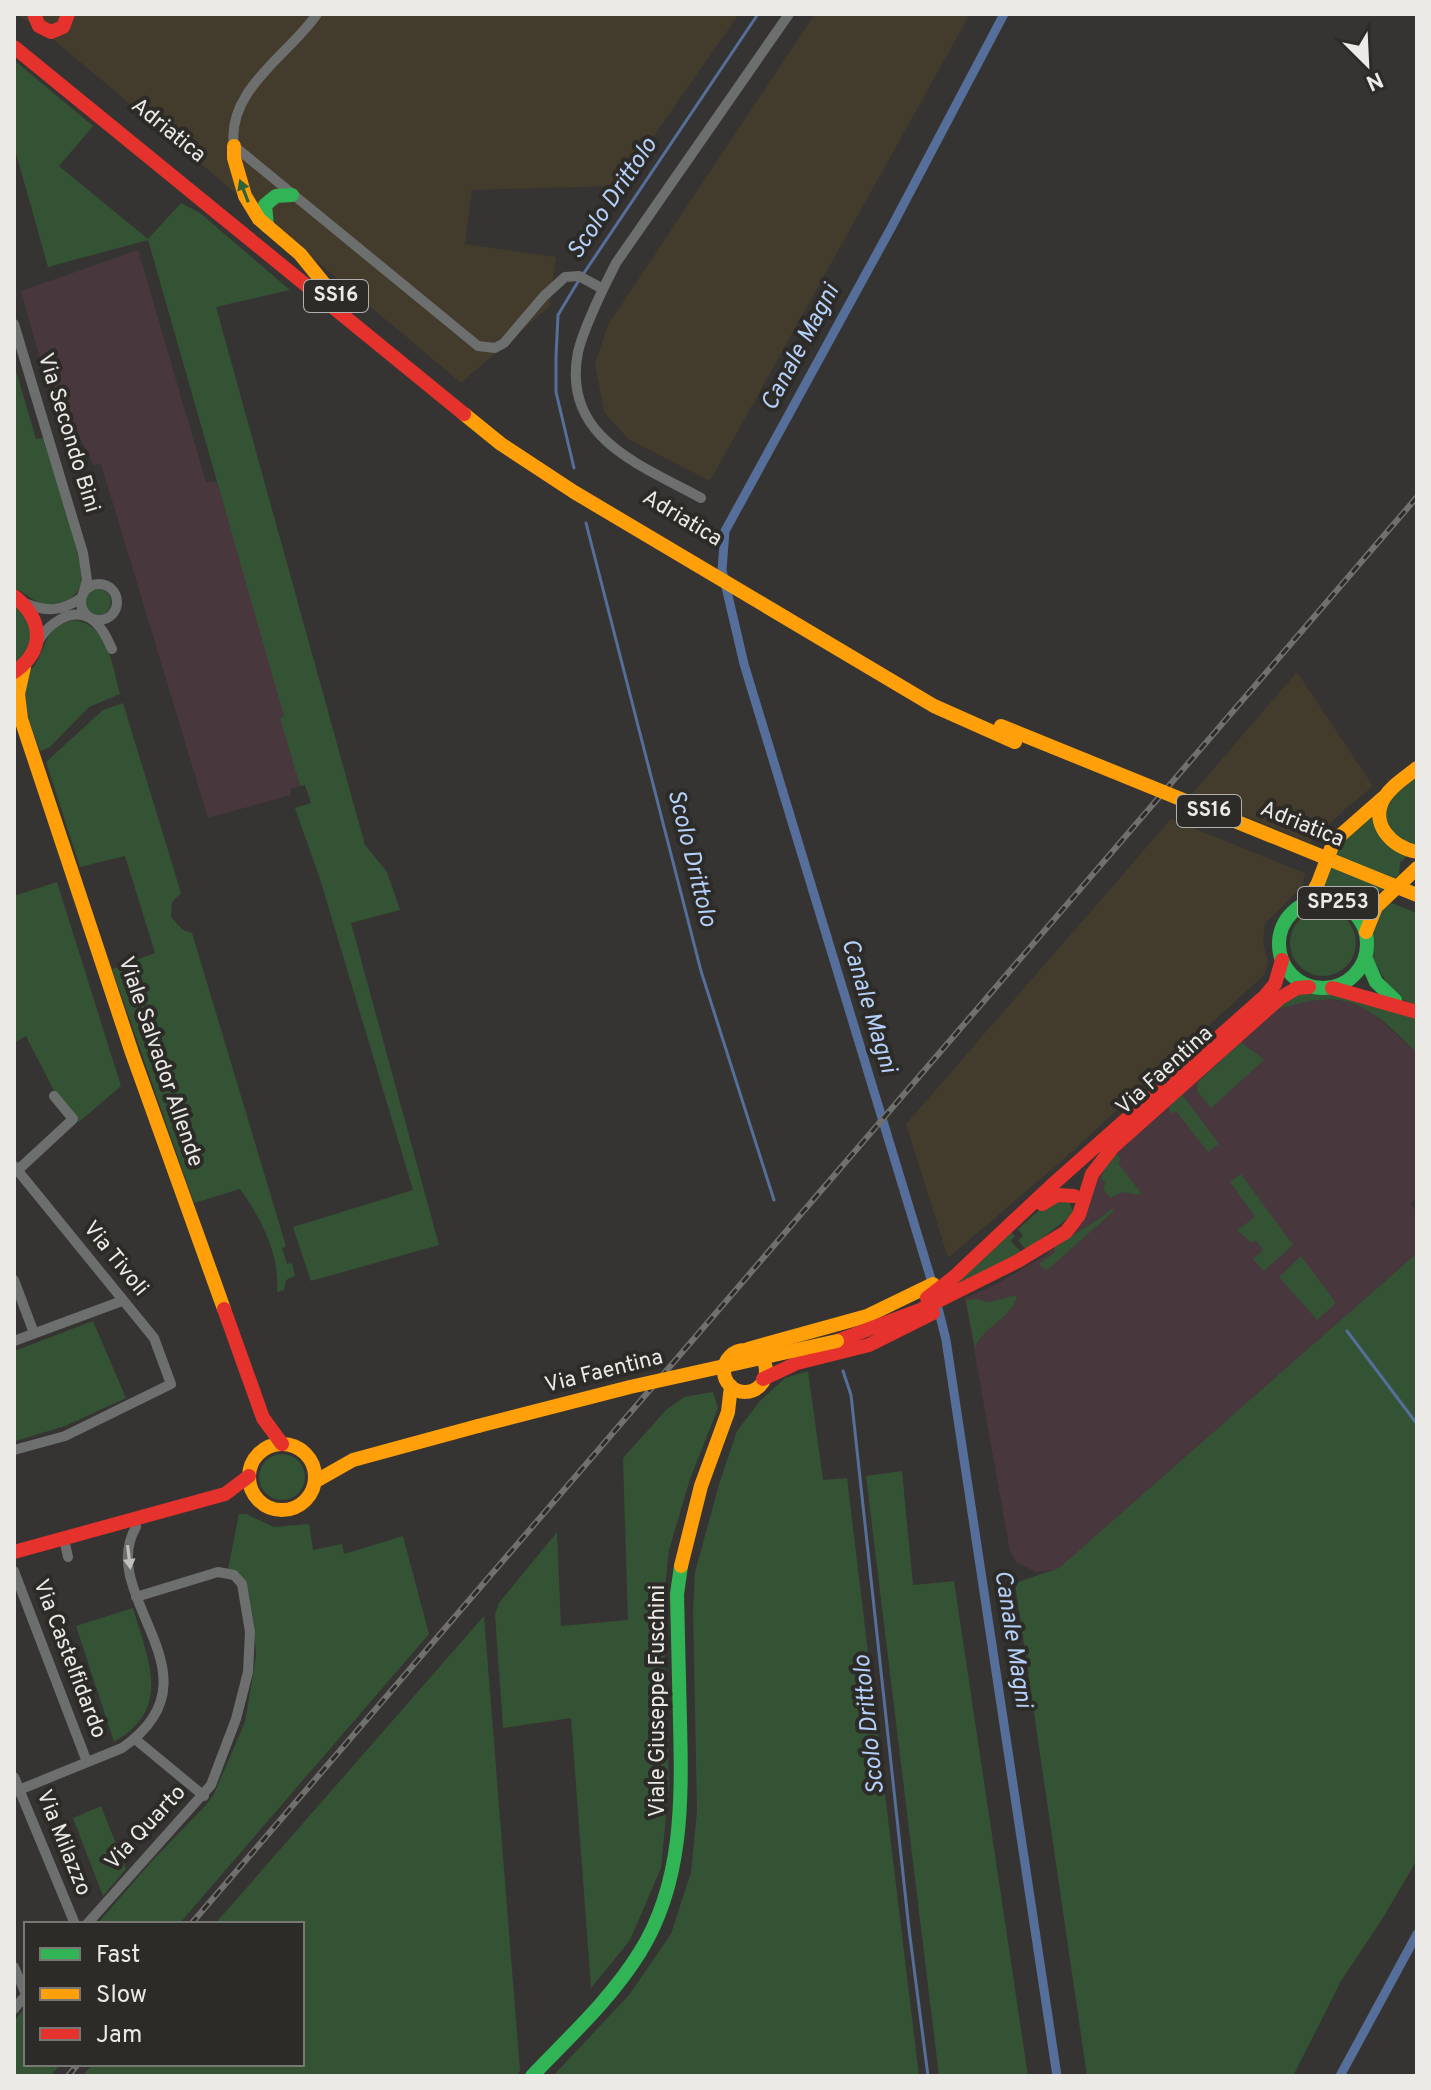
<svg xmlns="http://www.w3.org/2000/svg" width="1431" height="2090" font-family="Overpass,sans-serif">
<style>
.commercial{fill:#48373c}
.industrial{fill:#433b2c}
.green{fill:#345234}
.lines{fill:none;stroke-linecap:round;stroke-linejoin:round}
.stream{stroke:#556f9a;stroke-width:3}
.canal{stroke:#556f9a;stroke-width:9}
.street{stroke:#6d6e6e;stroke-width:10}
.fast{stroke:#30b455;stroke-width:14}
.slow{stroke:#ff9f0a;stroke-width:14}
.jam{stroke:#e5322d;stroke-width:14}
.rail-casing{stroke:#70706e;stroke-width:6}
.rail{stroke:#2d2b27;stroke-width:3;stroke-dasharray:9;stroke-linecap:butt}
.slow-bridge{stroke:#ff9f0a;stroke-width:14}
.oneway{fill:#2e6239}
.oneway2{fill:#bfbfbd}
.labels{text-anchor:middle;dominant-baseline:central;stroke-width:8;stroke-linejoin:round;paint-order:stroke}
.shield{fill:#2d2b27;stroke:#b2b1ad;stroke-width:2}
.shield-label{font-size:20px;font-weight:bold;fill:#ebeae7}
.street-label{font-size:22px;fill:#ebeae7;stroke:#2d2b27}
.water-label{font-size:24px;font-style:italic;fill:#b5d0fa;stroke:#2d2b27}
</style>
<rect width="100%" height="100%" fill="#363432"/>
<path class="commercial" d="M138 250 206 482H217L305 784 290 789 291 795 208 818 101 464 94 465 80 439 64 444 21 291Z
M1324 999 1347 1001 1367 1008 1415 1051 1417 1050V1198L1410 1204 1417 1212V1253L1059 1569 1037 1572 1017 1563 1010 1552 965 1298 997 1284 1046 1255 1082 1220 1094 1180 1113 1151 1273 1011 1300 1002Z"/>
<path class="industrial" d="M17 14H739L619 186 472 190 465 244 556 257 550 306 461 383 54 40Z
M815 14H970L710 481 628 439 604 412 595 364 608 325Z
M1297 672 1373 786 1343 811 1310 843 1192 794Z
M1171 819 1305 873 1302 887 1265 923 1263 944 1268 960 1265 974 1064 1159 948 1258 906 1124Z"/>
<path class="green" d="M14 60 93 126 59 166 148 239 181 203 200 213 290 290 216 307 365 845 387 872 400 910 351 923 439 1245 311 1281 293 1227 413 1190 320 879 295 808 311 803 305 785 300 786 280 718 284 716 148 240 48 267 14 146Z
M14 364 36 439 43 438C51 463 86 564 81 584 78 595 65 605 53 606 36 606 28 593 14 588Z
M85 602a13 13 0 1 1 26 0a13 13 0 1 1-26 0Z
M14 603C18 607 25 612 28 618 36 635 29 656 14 666Z
M73 620C109 624 112 665 120 694L89 707 50 747 40 751 23 704 28 673 37 662 52 628Z
M123 703 181 893 172 902 171 917 183 930 192 933 286 1246 282 1248 287 1264 292 1263 295 1276 286 1280 284 1290 277 1292C280 1255 261 1218 240 1189L194 1203 112 969 155 953 125 856 80 867 46 762 103 710Z
M1417 776V846L1400 843 1384 816 1390 799Z
M1376 813 1408 855 1400 863 1399 875 1380 891 1363 914C1350 900 1338 894 1319 895L1334 849Z
M57 882 121 1086 79 1122 55 1093 26 1036 14 1043V896Z
M1386 901 1417 913V1007L1394 995 1372 958V929Z
M1290 943a33 33 0 1 1 66 0a33 33 0 1 1-66 0Z
M1308 993 1338 995 1417 1019V1050L1415 1051C1364 1001 1346 987 1273 1011L1294 995Z
M1241 1042C1248 1050 1257 1052 1264 1060L1211 1108 1197 1091 1198 1082Z
M1181 1093 1219 1144 1208 1152 1176 1111 1170 1114 1169 1105Z
M1117 1154 1121 1159 1118 1163 1141 1193 1138 1195 1123 1192 1110 1198 1103 1189 1106 1182 1101 1180 1105 1165 1112 1155Z
M1241 1174 1293 1245 1264 1271 1253 1259 1263 1250 1256 1240 1252 1243 1237 1230 1255 1217 1230 1182Z
M1068 1199 1073 1211 1071 1216 1026 1250 1018 1240 1023 1236 1018 1229 1046 1204Z
M1112 1208 1114 1211 1046 1271 1039 1264 1055 1252V1247C1074 1233 1095 1224 1112 1208Z
M1011 1232 1015 1236 1011 1241 1022 1253 943 1293Z
M1417 1253V1860L1381 1921 1341 1981 1293 2076H1087L1015 1583 1059 1568Z
M1301 1256 1336 1303 1317 1320 1279 1277Z
M1017 1295C1014 1317 983 1326 975 1348L966 1301 974 1299 989 1302Z
M93 1321 126 1398 65 1426 16 1441 14 1435V1351Z
M808 1371 823 1480 847 1478 919 2076H553L629 1995 671 1934 691 1872 697 1811 693 1610 695 1572 720 1481 737 1431 760 1401 785 1378Z
M713 1392 718 1408 690 1479 669 1550 663 1605 669 1784 661 1868 630 1940 591 1988 571 1718 503 1728 495 1615 499 1603 557 1532 561 1626 628 1620 623 1458 666 1410 684 1397Z
M259 1477a23 23 0 1 1 46 0a23 23 0 1 1-46 0Z
M902 1471 913 1585 954 1581 1028 2076H939L866 1476Z
M239 1514H246L274 1527 309 1524 313 1550 342 1544 344 1554 403 1536 429 1634 179 1924H97L152 1861 206 1805 214 1794 245 1722 256 1656 254 1623 248 1590 243 1579 228 1569Z
M133 1608C148 1661 173 1708 114 1742L76 1626Z
M484 1616 520 2071 516 2076H82L93 2064H302V1924H215Z
M101 1806 126 1869 103 1896 73 1818Z
M26 2007V2064H61L50 2076H14V2021Z"/>
<g class="lines">
<path class="stream" d="M584 273 758 14
M574 468 556 392V357L558 315 579 280
M586 523 701 971 774 1200
M1347 1331 1417 1424
M843 1371 851 1395 909 1929 928 2076"/>
<path class="canal" d="M934 1289 744 664 722 570 725 531 891 228 1004 14
M937 1304 946 1340 1057 2076
M1340 2076 1417 1934"/>
<path class="street" d="M317 14C290 54 226 90 234 146L478 346 495 348 504 343 544 296 565 277 579 276 603 289 616 263 789 14
M603 289C594 309 583 331 578 352 561 438 641 465 701 498
M14 324 83 553 87 580 83 594
M81 602a18 18 0 1 1 36 0a18 18 0 1 1-36 0Z
M24 603C47 612 61 612 81 598
M38 642C47 625 70 607 90 618 101 625 107 638 112 649
M14 1166 154 1338 171 1384 65 1436 14 1450
M18 1170 73 1119 54 1096
M14 1280 34 1333
M14 1341 122 1301
M64 1539 68 1557
M14 1571 87 1762
M135 1739 204 1796
M14 1777 75 1924
M14 1792 122 1748C227 1676 95 1597 136 1527L134 1519
M87 1924 211 1785 236 1719 248 1672 250 1632 242 1584 234 1575 218 1572 136 1597
M14 1967 26 1994
M14 2009 26 1995"/>
<path class="fast" d="M267 226 265 205 276 196 292 195
M1279 944a44 44 0 1 1 88 0a44 44 0 1 1-88 0Z
M1366 959 1376 982 1395 1000
M532 2076C569 2037 611 1999 640 1952 683 1883 682 1801 680 1722 679 1679 678 1637 677 1594L681 1566"/>
<path class="slow" d="M234 146V158L245 196 259 219 300 254 330 291
M464 414 501 444 574 492 934 706 1015 742
M14 708 21 719 132 1053 224 1309
M21 719 18 694 24 667
M1417 768C1406 777 1392 785 1384 798 1369 824 1392 847 1417 852
M1307 903 1318 883 1334 841 1384 797
M1366 932 1376 907 1417 868
M748 1349 867 1316 933 1284
M724 1371a21 21 0 1 1 42 0a21 21 0 1 1-42 0Z
M249 1477a33 33 0 1 1 66 0a33 33 0 1 1-66 0Z
M316 1481 353 1460 478 1426
M681 1566 701 1486 728 1412 731 1386"/>
<path class="jam" d="M34 14 39 26 51 32 63 27 68 14
M14 47 464 414
M14 596C43 619 46 650 14 672
M1332 988 1417 1012
M1042 1204 1057 1195 1074 1196
M927 1298 954 1277 1051 1186 1265 996 1275 984 1282 960
M224 1309 263 1418 282 1444
M837 1341 920 1310 1018 1261 1066 1232 1079 1215 1092 1174 1113 1147 1280 998 1297 988 1309 987
M763 1379 797 1363 869 1345 933 1313
M14 1552 225 1494 249 1476"/>
<defs>
<path id="rail" d="M191 1924 1417 497
M68 2076 78 2064"/>
</defs>
<use href="#rail" class="rail-casing"/>
<use href="#rail" class="rail"/>
<path class="slow-bridge" d="M1001 726 1417 895
M478 1426 630 1387 837 1341"/>
</g>
<defs><path id="oneway-solid" d="M-6-.8H1V-3.2L6.5 0L1 3.2V.8H-6Z" transform="scale(2)"/></defs>
<use class="oneway" href="#oneway-solid" transform="translate(244 191) rotate(-111)"/>
<use class="oneway2" href="#oneway-solid" transform="translate(129 1557) rotate(83)"/>
<g class="labels">
<g class="shield">
<rect x="304" y="280" width="64" height="32" rx="6"/>
<rect x="1177" y="795" width="64" height="32" rx="6"/>
<rect x="1298" y="887" width="80" height="32" rx="6"/>
</g>
<g class="shield-label">
<text x="336" y="296">SS16</text>
<text x="1209" y="811">SS16</text>
<text x="1338" y="903">SP253</text>
</g>
<g class="street-label">
<text transform="translate(168 131) rotate(39)">Adriatica</text>
<text transform="translate(68 433) rotate(73)">Via Secondo Bini</text>
<text transform="translate(682 519) rotate(31)">Adriatica</text>
<text transform="translate(1302 825) rotate(22)">Adriatica</text>
<text transform="translate(160 1062) rotate(71)">Viale Salvador Allende</text>
<text transform="translate(1165 1071) rotate(-42)">Via Faentina</text>
<text transform="translate(115 1259) rotate(51)">Via Tivoli</text>
<text transform="translate(604 1372) rotate(-14)">Via Faentina</text>
<text transform="translate(69 1659) rotate(69)">Via Castelfidardo</text>
<text transform="translate(658 1701) rotate(-90)">Viale Giuseppe Fuschini</text>
<text transform="translate(146 1828) rotate(-47)">Via Quarto</text>
<text transform="translate(63 1843) rotate(68)">Via Milazzo</text>
</g>
<g class="water-label">
<text transform="translate(613 199) rotate(-56)">Scolo Drittolo</text>
<text transform="translate(801 348) rotate(-62)">Canale Magni</text>
<text transform="translate(691 858) rotate(76)">Scolo Drittolo</text>
<text transform="translate(868 1006) rotate(73)">Canale Magni</text>
<text transform="translate(1012 1639) rotate(81)">Canale Magni</text>
<text transform="translate(870 1725) rotate(-96)">Scolo Drittolo</text>
</g>
</g>
<rect width="1431" height="2090" fill="none" stroke="#ebeae7" stroke-width="32"/>
<rect x="24" y="1922" width="280" height="144" fill="#2d2b27" stroke="#797774" stroke-width="2"/>
<rect x="40" y="1948" width="40" height="12" fill="#30b455" stroke="#797774" stroke-width="2"/>
<text x="96" y="1962" font-size="24" fill="#ebeae7">Fast</text>
<rect x="40" y="1988" width="40" height="12" fill="#ff9f0a" stroke="#797774" stroke-width="2"/>
<text x="96" y="2002" font-size="24" fill="#ebeae7">Slow</text>
<rect x="40" y="2028" width="40" height="12" fill="#e5322d" stroke="#797774" stroke-width="2"/>
<text x="96" y="2042" font-size="24" fill="#ebeae7">Jam</text>
<g transform="translate(1367 64) rotate(156)" stroke="#2d2b27" stroke-width="6" paint-order="stroke">
<path d="M0-6L14 30L0 20L-14 30Z" fill="#ebeae7"/>
<text y="-12" font-size="22" font-weight="bold" text-anchor="middle" fill="#ebeae7">N</text>
</g>
</svg>
